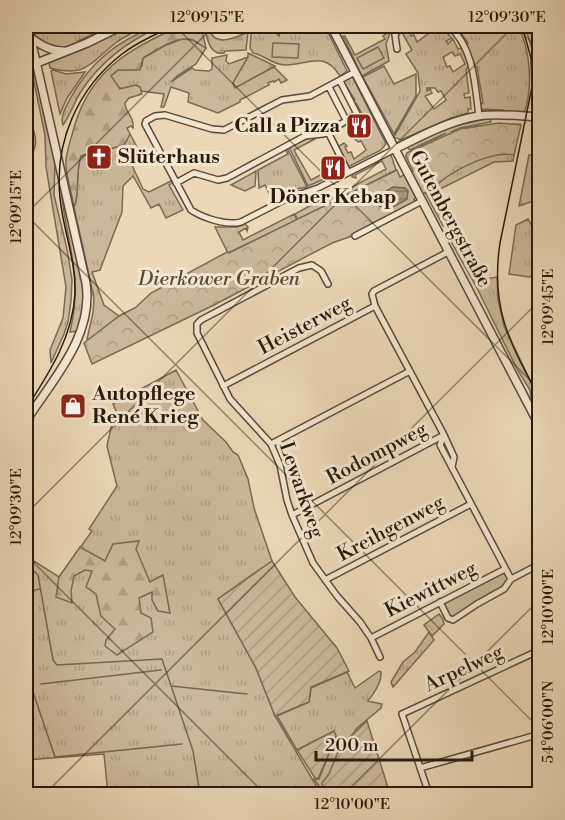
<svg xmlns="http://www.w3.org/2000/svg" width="565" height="820" font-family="'Libre Bodoni',serif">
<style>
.grass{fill:url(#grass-tufts);stroke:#796a52;stroke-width:1.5;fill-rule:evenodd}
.forest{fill:url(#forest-firs);stroke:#796a52;stroke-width:1.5}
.park{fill:url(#park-crowns);stroke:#796a52;stroke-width:1.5}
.garden{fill:url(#garden-furrows);stroke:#796a52;stroke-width:1.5}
.pitch{fill:#cbb89a;stroke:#796a52;stroke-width:1.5}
.water{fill:url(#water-rules);stroke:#75664f;stroke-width:1.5}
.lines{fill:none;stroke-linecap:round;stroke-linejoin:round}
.stream{stroke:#75664f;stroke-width:1.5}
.minor-casing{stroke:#584a36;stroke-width:8}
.tertiary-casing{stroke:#584a36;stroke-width:10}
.minor{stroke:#f3e6d0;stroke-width:5}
.tertiary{stroke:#f3e6d0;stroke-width:7}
.tram{stroke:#271b0b;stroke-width:1.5}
.ticks{fill:none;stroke:#271b0b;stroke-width:1.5;stroke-opacity:0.45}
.labels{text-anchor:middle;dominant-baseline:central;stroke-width:6;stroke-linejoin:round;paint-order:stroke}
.poi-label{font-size:20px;font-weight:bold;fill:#271b0b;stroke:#f3e6d0;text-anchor:start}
.street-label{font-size:20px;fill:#271b0b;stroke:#f3e6d0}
.park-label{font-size:20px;font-style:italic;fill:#584a36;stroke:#f3e6d0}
.neatline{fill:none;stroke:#271b0b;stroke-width:2}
.ticks-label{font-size:15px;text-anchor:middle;fill:#271b0b}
</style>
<defs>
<pattern id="grass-tufts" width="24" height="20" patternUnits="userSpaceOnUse" patternTransform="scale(1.5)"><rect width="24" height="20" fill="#cbb89a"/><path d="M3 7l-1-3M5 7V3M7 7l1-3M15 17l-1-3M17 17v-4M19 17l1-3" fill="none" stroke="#ae9e83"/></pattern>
<pattern id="forest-firs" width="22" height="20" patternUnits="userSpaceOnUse" patternTransform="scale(1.5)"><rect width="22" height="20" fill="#cbb89a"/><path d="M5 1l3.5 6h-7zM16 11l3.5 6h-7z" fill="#ae9e83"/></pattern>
<pattern id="park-crowns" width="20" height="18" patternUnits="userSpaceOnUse" patternTransform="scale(1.5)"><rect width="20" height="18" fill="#cbb89a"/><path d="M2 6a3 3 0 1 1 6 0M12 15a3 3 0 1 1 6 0" fill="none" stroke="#ae9e83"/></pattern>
<pattern id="garden-furrows" width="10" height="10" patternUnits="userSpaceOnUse" patternTransform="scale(1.5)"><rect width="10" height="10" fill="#cbb89a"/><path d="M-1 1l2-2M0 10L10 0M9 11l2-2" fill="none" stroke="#ae9e83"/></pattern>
<pattern id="water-rules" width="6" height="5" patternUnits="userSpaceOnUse" patternTransform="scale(1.5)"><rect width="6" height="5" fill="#a9987d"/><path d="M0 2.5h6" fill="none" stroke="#8a7b65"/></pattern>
</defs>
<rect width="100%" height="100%" fill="#ecd8b7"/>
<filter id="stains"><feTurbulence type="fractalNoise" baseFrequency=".00333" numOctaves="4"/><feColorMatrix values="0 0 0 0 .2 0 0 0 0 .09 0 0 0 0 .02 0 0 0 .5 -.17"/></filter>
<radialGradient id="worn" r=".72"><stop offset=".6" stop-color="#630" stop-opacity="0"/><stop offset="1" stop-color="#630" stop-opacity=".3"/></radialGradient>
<path class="grass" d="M34 26H97L98 32 78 41 79 44 56 50 38 41 32 28Z
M129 26H141V27C134 33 125 36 117 42 90 62 88 78 50 68L49 63 53 60 84 49Z
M156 26H161C128 41 100 61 80 93 74 103 69 117 63 125 60 116 66 107 70 99 90 62 117 41 156 26Z
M260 26H269V29L271 28 279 36 280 33 306 26H325L347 71 340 76C323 49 308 66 284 65 272 64 264 55 253 53L250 48 251 34 258 30Z
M408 26 411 36 414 35 417 42 429 33 426 26 439 27 435 32 439 33 440 27 452 38 446 41 448 44 453 39 458 49 462 48 469 66 466 70 469 93 464 94 465 98 470 97 471 109H468V113L451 118 401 140 394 137 420 91 418 73 406 54 412 50 401 31 403 27ZM452 52 455 56 460 54 465 64 453 72 450 66 447 67 443 57ZM427 88H435L438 92 441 91 446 100 434 109 425 96 432 93 430 89 427 91Z
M456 26H518C531 51 533 88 524 114L484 112 481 110H504L481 109 480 104 483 103 477 67 472 68 463 45 468 43Z
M525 26H539V60L535 77 534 56Z
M391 30 386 44 389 61 362 76 343 36H345L355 55 385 39 383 36Z
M182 39 193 40 206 48 196 64 177 76 171 82 192 68 195 70 209 71 212 69V58L227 55 226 61 229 64 248 57 233 83 235 87 274 67 287 80 281 83 279 79 274 82 273 81 268 83 269 85 240 100V102L218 113 188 102 189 93 171 87 164 107H161L164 94 141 91 140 87C122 82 124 99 110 76L118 70 142 66 143 58 164 46Z
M384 66 394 84 416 74V96L394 134 363 77Z
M53 70 66 74 85 72 67 98 60 114 51 71Z
M351 74 386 144 381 150 346 168 336 148 344 143 347 146 345 147 348 153 351 152 354 159 366 150 361 141 358 142 354 138 355 133 367 127V123L356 103 352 102 355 100 347 87 343 88 340 81Z
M33 77H36L55 162 54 195 67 249 72 280 71 301 68 322 64 334 51 363 50 350 63 318 66 287 46 167 45 135Z
M26 105C29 121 46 148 26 158Z
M490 118 491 122 460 128 451 132 470 127 520 124 513 161 494 162 432 193 449 225 443 226 406 156 407 153 446 133 410 150 407 147 450 127Z
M130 134 143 158 131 163 143 189 149 192 171 181 170 177 173 182 169 185 183 210 166 218 159 204 151 208 133 176 123 186 122 212 100 270 92 272 104 305 119 316 135 308 91 339H87L93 313 94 298 74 207C80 197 75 171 81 156L124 145Z
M313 137 315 139 294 150 311 180 322 174 324 179 308 186 289 147 306 138Z
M287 148 307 187 288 191 272 199 265 185 259 188 258 170 288 154 285 149Z
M387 155H391L396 170 298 220 295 214 315 203 313 200 316 192 317 196 326 201 386 169 382 161 355 175 356 178 352 177 353 173Z
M256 171 255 186 245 191 231 185Z
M61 189 83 287V309L78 331 70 332C84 274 66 245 61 189Z
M294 214 297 220 228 253 215 227H237L245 224 248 227 247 231 246 228 239 232 243 240Z
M528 219 539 239V272L529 277 509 274 516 225Z
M445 231 448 234 452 231 478 280 497 277 498 300 504 326 539 399V414L531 398 530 390 517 369 477 288Z
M176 370 203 420 226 442 233 452 238 455 248 479 254 508 272 561 218 599 256 668 275 716 321 794H108L104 754 26 760V589L29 586 28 573 34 561 59 577 92 531 89 529 117 486 107 446 114 414 117 413 113 404Z
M505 569 511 579 508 585 451 620 440 602Z
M429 632 434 640 393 687 391 682 403 662 415 652Z
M379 671 381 672C382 682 374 693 368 701L382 704 381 708 356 729 321 789 314 779H319L336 736 334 731 297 750 277 716 309 702 311 688 347 672 355 688Z"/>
<path class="forest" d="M180 26H201L206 48C202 46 197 42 193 40 177 35 157 50 143 58L140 70H118L111 76 120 89 136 85 140 87 142 94 129 98 125 103C125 113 135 117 133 128L131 126 127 128 130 134 124 145 81 156C75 171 80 197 74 207 72 194 67 180 66 166 65 156 69 145 72 135 87 72 126 51 180 26Z
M204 26H208C213 48 233 39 248 32L246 50 225 51 224 53C209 56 207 37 204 26Z
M248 53 275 66 235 88 233 83 248 57Z
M529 155H532L539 169V203L536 200 519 206Z
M139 541 136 549 150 582 163 575 170 613 158 611 152 600V592L139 598 141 613 151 618 153 632 117 655 105 646 106 640 115 629 101 616 96 594 86 587 92 571 85 570 74 576 71 591 72 603 56 597 59 577 80 547 105 561 113 544Z"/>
<path class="park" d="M499 123 521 125 514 155C490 150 441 174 428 196L426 192 414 199 415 204 352 236 332 243 214 305 92 364 84 343 119 316 135 308 151 293 227 252 229 253 397 170 400 177 413 171 406 156 407 153 460 129Z
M439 614 443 619 444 624 432 636 424 625Z"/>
<path class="garden" d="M272 561 295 597 337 648 349 671 311 687 309 702 275 716 256 668 218 599Z
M367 721 390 794H324L322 783 329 774 340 747Z
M334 731 336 736 318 779 315 778 297 750Z"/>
<path class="pitch" d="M273 43 299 44 298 58 272 57Z
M378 47 384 58 363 69 357 58Z"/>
<path class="water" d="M393 187 405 188 408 191 407 199 390 209 379 206 377 201 380 195Z"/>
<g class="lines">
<path class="stream" d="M29 566 38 575 53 660 57 665 162 659 193 751 200 794
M26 598 35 590 40 589
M26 660 31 678
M41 684 161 670
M31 686 55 757 182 744
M171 686 247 694"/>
<defs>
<path id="minor" d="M449 26C474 48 475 85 479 116
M397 49 395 35 401 26
M355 72 310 96 282 100 224 130 212 129 165 115 155 116 146 121 145 124 191 210C203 218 227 226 241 222L286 199 318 188 395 149
M340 81 357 114 328 132 348 172
M329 87 346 120
M176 183 194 173 218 180 227 178 305 136 323 134 328 132
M355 236 422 201
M328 284 321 271 312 265 299 268 201 320 197 324V333L230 399 271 444 280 465 287 500 292 515 313 563 337 596 360 622 371 638 380 657
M375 306 444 435 440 445 511 579
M223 386 375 306 372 294 374 291 448 252
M271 444 410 371
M292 515 444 435 454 457 452 467
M325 580 471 504
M440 602 448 618 453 620 477 604 504 589 511 579 540 564
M371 638 505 569
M420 768 540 734
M429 794 402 714 540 650"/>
<path id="tertiary" d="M331 26 540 427
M31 38C42 46 51 51 65 51
M37 63 87 43 122 26
M395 149C421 136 449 121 478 116 498 113 519 116 540 117
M26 421C53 379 94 336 86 283L28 26"/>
</defs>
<use href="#minor" class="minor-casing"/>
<use href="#tertiary" class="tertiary-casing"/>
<use href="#minor" class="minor"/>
<use href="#tertiary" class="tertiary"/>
<path class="tram" d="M522 26 531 58 532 87 500 243C490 309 510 343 540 399
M26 409C49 373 73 337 75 293 76 260 63 230 60 198 54 142 78 88 122 54 138 42 156 34 174 26"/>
</g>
<path class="ticks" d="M175 26 540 390M515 26 540 50M26 214 214 26M26 215 540 729M26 514 514 26M26 555 265 794M45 794 540 300M344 794 540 599"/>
<defs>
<symbol id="restaurant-square" viewBox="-11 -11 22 22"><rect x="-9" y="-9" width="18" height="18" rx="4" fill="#8f2418" stroke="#f3e6d0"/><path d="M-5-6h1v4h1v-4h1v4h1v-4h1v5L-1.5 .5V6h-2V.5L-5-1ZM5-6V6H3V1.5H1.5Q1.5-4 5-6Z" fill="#fff"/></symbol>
<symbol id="church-square" viewBox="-11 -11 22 22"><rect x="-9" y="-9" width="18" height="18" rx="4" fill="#8f2418" stroke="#f3e6d0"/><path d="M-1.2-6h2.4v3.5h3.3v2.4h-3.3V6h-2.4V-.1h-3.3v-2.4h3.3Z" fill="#fff"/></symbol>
<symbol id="shop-square" viewBox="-11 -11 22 22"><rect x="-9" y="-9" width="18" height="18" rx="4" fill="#8f2418" stroke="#f3e6d0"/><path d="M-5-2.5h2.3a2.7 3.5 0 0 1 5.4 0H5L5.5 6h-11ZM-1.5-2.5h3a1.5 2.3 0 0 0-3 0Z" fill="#fff"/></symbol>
</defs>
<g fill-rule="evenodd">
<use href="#restaurant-square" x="344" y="111" width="30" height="30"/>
<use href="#church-square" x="84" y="142" width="30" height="30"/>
<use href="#restaurant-square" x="318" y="153" width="30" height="30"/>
<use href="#shop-square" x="58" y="391" width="30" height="30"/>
</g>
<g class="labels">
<g class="poi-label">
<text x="340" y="126" text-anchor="end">Call a Pizza</text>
<text x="118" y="157">Slüterhaus</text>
<text x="333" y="197" text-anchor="middle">Döner Kebap</text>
<text x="92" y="394">Autopflege<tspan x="92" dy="23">René Krieg</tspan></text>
</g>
<g class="street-label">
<text transform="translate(450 219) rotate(62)">Gutenbergstraße</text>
<text transform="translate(305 326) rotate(-28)">Heisterweg</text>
<text transform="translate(377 454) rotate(-28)">Rodompweg</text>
<text transform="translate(301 490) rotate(71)">Lewarkweg</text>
<text transform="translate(391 529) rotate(-28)">Kreihgenweg</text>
<text transform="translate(431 590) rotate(-27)">Kiewittweg</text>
<text transform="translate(464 669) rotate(-25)">Arpelweg</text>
</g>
<g class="park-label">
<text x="219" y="279">Dierkower Graben</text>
</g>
</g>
<rect width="565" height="820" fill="none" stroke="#ecd8b7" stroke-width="66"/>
<path d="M316 751v9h156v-9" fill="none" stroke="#271b0b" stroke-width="3"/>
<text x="325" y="751" font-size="18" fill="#271b0b" stroke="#f3e6d0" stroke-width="4.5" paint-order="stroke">200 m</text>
<rect x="33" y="33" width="499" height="754" class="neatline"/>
<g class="ticks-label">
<text x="207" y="22">12°09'15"E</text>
<text x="507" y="22">12°09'30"E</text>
<text transform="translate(16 207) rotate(-90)" y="5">12°09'15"E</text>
<text transform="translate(548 307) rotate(-90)" y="5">12°09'45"E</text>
<text transform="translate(16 507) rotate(-90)" y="5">12°09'30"E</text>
<text transform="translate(548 607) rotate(-90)" y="5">12°10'00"E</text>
<text transform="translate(548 722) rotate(-90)" y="5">54°06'00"N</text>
<text x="352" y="809">12°10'00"E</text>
</g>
<rect width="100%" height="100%" filter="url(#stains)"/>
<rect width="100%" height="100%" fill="url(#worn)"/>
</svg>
